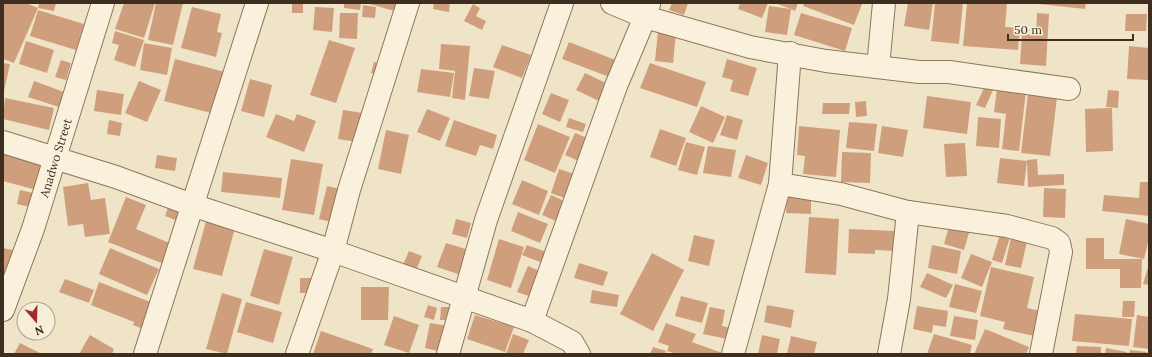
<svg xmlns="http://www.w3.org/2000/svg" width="1152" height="357" font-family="Lora,serif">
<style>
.building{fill:#cf9f7d}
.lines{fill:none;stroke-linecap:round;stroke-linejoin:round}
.minor-casing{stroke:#8d765c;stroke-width:24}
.minor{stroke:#faf1dc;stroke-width:22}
.labels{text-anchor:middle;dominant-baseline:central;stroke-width:3;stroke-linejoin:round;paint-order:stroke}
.street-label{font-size:12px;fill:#3d2e20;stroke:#f7eed8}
</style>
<rect width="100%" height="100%" fill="#f0e4c8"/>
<path class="building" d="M4 3H26L38 8 14 63 3 59Z
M39 3H56L54 11 38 8Z
M124 3H155L144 38 115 29Z
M156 3H183L173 45 148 40Z
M292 3H303V13H292Z
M344 3H361L360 10 344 8Z
M366 3H400L398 12Z
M434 3H450L449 12 433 9Z
M672 3H688L684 15 669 10Z
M740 3H768L762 18 738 9Z
M775 3H798L795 11 791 9 787 35 765 32 769 6 791 9Z
M804 3H860L862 4 854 25 803 6Z
M908 3H933L929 30 904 26Z
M935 3H963L959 44 931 41Z
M967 3H1007L1005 27 1020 28 1018 50 963 46Z
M1030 3H1086L1085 9Z
M473 4 480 8 476 16 486 21 482 30 464 21Z
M363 5 376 7 375 18 362 17Z
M192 7 221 14 217 32 222 33 216 57 181 48Z
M315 7 334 8 332 32 313 30Z
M38 10 84 24 76 50 30 36Z
M340 13H358L357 39 339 38Z
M801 13 852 28 845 51 794 35Z
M1037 13 1049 14 1046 66 1020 64 1022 34 1036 35Z
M1126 14H1147L1146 31H1125Z
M115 31 144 40 135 67 114 60 119 45 112 43Z
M658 31 676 33 673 63 655 61Z
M329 40 355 48 336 103 310 95Z
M26 41 54 50 47 73 19 64Z
M569 42 618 61 612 78 562 59Z
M144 43 172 48 167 75 140 70Z
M441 44 470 46 465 100 452 98 455 71 439 69Z
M502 45 531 55 522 78 493 67Z
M1129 46 1149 48V80L1127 79Z
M175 59 225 72 215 114 164 101Z
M727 59 757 68 748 96 730 91 733 80 722 77Z
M61 60 71 63 66 80 55 77Z
M374 62 390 66 387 77 371 73Z
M3 63 10 64 4 91H3Z
M650 63 706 82 697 107 640 88Z
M474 68 495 71 489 99 469 96Z
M421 69 454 73 450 97 417 92Z
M585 73 612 86 603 103 576 90Z
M250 79 272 85 264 117 241 111Z
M34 81 64 92 59 107 28 97Z
M139 81 161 90 147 122 125 113Z
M985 86 993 90 985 108 976 105Z
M997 89 1026 91 1019 151 1002 149 1006 114 994 112Z
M97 90 124 94 121 115 94 111Z
M1108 90 1119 91 1118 108 1106 107Z
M551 93 569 100 560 122 542 114Z
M1028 94 1057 97 1050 156 1021 153Z
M927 96 971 102 967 134 923 128Z
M5 98 54 108 49 130 3 119Z
M866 101 867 116 856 117 855 102Z
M823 103H850L849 114H822Z
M701 106 725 117 713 143 689 132Z
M1112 108 1113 151 1086 152 1085 109Z
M427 109 450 118 440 141 417 132Z
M343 110 363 113 357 142 338 139Z
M276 114 294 121 297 114 316 121 304 152 266 137Z
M727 115 743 120 737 140 720 135Z
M978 117 1001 119 999 148 976 146Z
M569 118 586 124 583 132 566 127Z
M109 120 122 123 120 136 107 134Z
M454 120 497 135 493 149 480 145 476 156 445 146Z
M849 122 877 124 874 151 846 148Z
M538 124 570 137 555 173 524 160Z
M799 126 840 130 836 177 803 174 805 156 797 155Z
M882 126 908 130 903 157 878 153Z
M660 129 686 138 676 166 650 157Z
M386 130 409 135 401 174 378 169Z
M575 133 592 140 583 163 565 155Z
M686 142 705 147 697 175 678 170Z
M965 143 967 176 946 177 944 144Z
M708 146 736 150 731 177 703 173Z
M842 152 871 153 870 183 841 182Z
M3 154 43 165 36 190 3 181Z
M157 155 177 158 175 171 155 168Z
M746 155 768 163 761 185 738 178Z
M1000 158 1027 161 1024 186 997 183Z
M291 159 323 164 314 215 282 210Z
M1037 159 1038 175 1064 174V185L1028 187 1027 160Z
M559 169 581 176 572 201 551 193Z
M223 172 282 178 280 198 221 192Z
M522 180 548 191 539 215 512 204Z
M1140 182H1149V216L1102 211 1104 195 1139 198Z
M88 183 91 200 105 198 110 234 85 237 83 224 68 226 63 187Z
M327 186 344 190 336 223 319 219Z
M1044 188 1066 189 1065 218 1043 217Z
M20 190 38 194 35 208 17 204Z
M551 195 571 204 563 224 542 215Z
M126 197 146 205 136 229 172 244 164 264 108 242Z
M787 197H811V214L786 213Z
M169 205 187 211 183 223 165 216Z
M518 212 548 224 540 243 511 231Z
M809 217 839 219 836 275 805 273Z
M456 219 471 223 467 238 452 234Z
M951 219 971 226 964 250 944 244Z
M1126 219 1149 224V239L1144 259 1119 254Z
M206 221 235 228 222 276 193 269Z
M849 229 896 231 895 251 875 250V254L848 253Z
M1001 231 1011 234 1002 263 992 260Z
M1012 233 1028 237 1021 268 1005 265Z
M694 235 715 240 709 266 688 261Z
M1086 238H1104V259H1142L1141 288H1120V269H1086Z
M499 239 524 247 511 288 487 280Z
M446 243 469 250 461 275 437 267Z
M527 245 552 254 548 265 522 255Z
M932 245 961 251 957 274 928 268Z
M3 248 17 251 11 276 3 274Z
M110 248 159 269 147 295 99 274Z
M264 249 293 257 279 305 250 296Z
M409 251 422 256 416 270 403 265Z
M652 253 684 270 653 331 620 314Z
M971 254 992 262 982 287 961 278Z
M579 263 608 272 603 286 574 278Z
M1149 264V285L1143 284Z
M528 266 542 272 532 297 517 292Z
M991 267 1034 277 1027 308 1040 311 1034 336 1003 329 1005 322 980 316Z
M927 273 953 285 946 298 920 287Z
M300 278H311L312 293H300Z
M65 279 94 290 89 303 59 292Z
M99 282 153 303 143 329 133 325 134 322 91 305Z
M955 284 982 291 976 313 949 307Z
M361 287H389L388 320H361Z
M592 290 619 295 617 307 590 303Z
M222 293 242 299 227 354 206 349Z
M681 296 708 303 702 323 675 316Z
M1123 301H1135L1134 317H1122Z
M246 302 282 312 273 343 237 332Z
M428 305 437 308 434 320 424 317Z
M767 305 794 310 791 328 764 322Z
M917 306 948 311 946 327 933 325 932 333 913 329Z
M441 307H451V320H440Z
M710 307 725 310 722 326 735 329 732 340 703 334Z
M1075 314 1132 319 1129 346 1072 341Z
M475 315 514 327 505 352 467 339Z
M1137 315 1149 317V349L1133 347Z
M394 316 419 325 409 353 384 345Z
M954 316 978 320 975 340 950 336Z
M430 323 448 326 443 352 425 348Z
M666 323 696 334 692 342 725 354H677L667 351 669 346 658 342Z
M985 329 1029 347 1026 354H974Z
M321 331 373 349 371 354H313Z
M513 334 529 340 523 354H506Z
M934 334 972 345 970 354H927Z
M90 335 114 349 112 354H79Z
M762 335 780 339 777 354H758Z
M791 336 817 342 814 354H787Z
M20 343 42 354H14Z
M1077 346 1101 347V354H1076Z
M653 347 666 351 665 354H650Z
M1106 348 1127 352 1126 354H1105Z
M1130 350 1147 352 1146 354H1129Z"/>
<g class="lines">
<defs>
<g id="minor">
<path d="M612 3 645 17 750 47 826 61 919 72H949L1069 89"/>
<path d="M878 67 884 3"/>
<path d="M3 142 116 177 192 205 333 251 532 321 572 342 579 354"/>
<path d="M780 184 841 194 908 212 1007 226 1052 238 1059 243 1061 252 1041 354"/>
<path id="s1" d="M3 310 33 229 103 3"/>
<path d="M532 321 616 86 645 17 649 4"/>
<path d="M145 354 257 3"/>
<path d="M297 354 333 251 349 190 408 3"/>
<path d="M448 354 486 220 562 3"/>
<path d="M733 354 780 184 790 53"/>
<path d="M889 354 899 299 908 212"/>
</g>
</defs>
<use href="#minor" class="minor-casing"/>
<use href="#minor" class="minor"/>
</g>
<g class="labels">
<g class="street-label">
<text stroke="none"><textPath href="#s1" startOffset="161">Anadwo Street</textPath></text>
</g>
</g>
<rect width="1152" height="357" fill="none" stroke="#3d2e20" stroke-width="8"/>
<g transform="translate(36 321) rotate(160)"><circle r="19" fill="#f7eed8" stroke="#ada18e"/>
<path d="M0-3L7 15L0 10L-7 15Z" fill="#9e2a2b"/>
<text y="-6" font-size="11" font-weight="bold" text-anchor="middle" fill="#3d2e20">N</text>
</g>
<path d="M1008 34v6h125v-6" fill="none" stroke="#3d2e20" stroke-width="2"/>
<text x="1014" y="34" font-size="12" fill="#3d2e20" stroke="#f7eed8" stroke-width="3" paint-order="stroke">50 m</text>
</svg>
